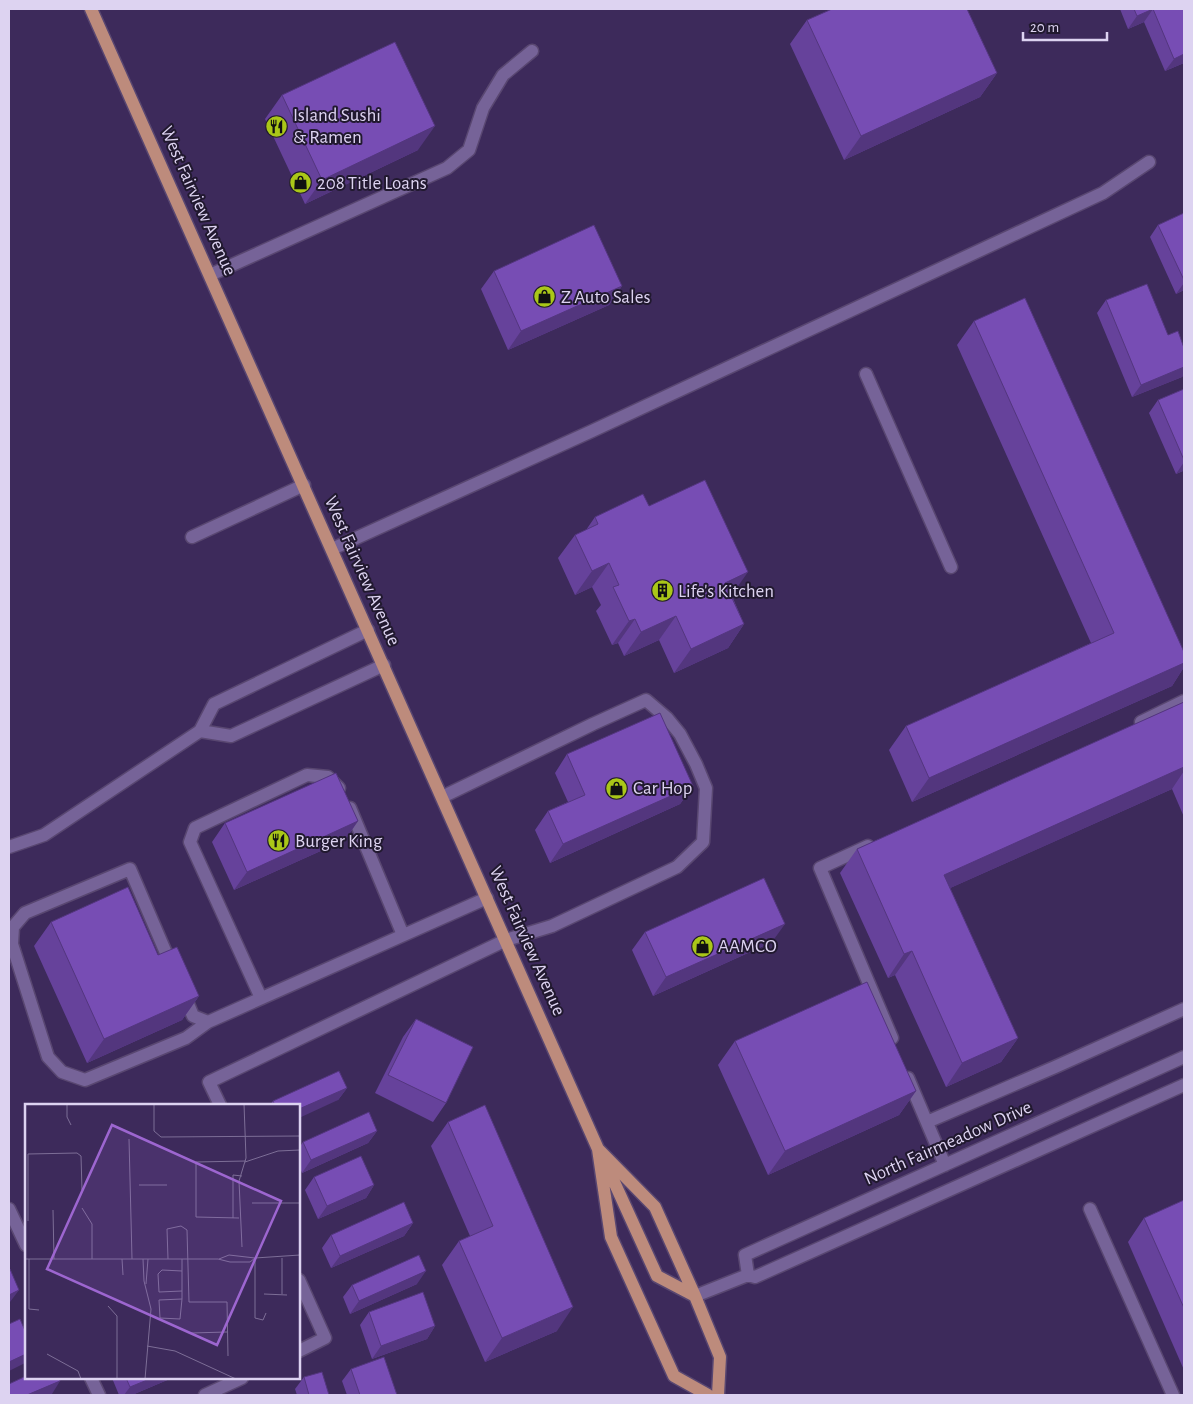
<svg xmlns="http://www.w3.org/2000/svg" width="1193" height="1404" font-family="'Alegreya Sans',sans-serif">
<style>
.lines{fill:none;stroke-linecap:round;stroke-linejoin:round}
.minor-casing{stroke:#594771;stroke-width:15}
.major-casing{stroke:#594771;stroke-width:15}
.minor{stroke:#766398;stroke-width:12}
.major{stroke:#bd8b7c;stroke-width:12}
.wall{fill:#66429b}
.shaded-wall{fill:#53367e}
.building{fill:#774db4;stroke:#53367e}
.labels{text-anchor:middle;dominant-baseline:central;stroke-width:4;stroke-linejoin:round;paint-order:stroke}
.poi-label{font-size:19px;fill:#ddd3f1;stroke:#21192f;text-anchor:start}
.street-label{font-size:19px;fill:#ddd3f1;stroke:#21192f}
.inset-road{fill:none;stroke:#7d6e97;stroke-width:1}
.view{fill:#9d66d0;fill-opacity:0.15;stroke:#9d66d0;stroke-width:2.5}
.inset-edge{fill:none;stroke:#ddd3f1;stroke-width:2.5}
</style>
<rect width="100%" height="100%" fill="#3d2a5b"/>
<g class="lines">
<defs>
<path id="minor" d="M210 275 447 168 469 150 483 108 503 75 532 51
M866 374 951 567
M192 537 304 485
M332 549 592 431 1103 193 1149 162
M1141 722 1184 701
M200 731 231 736 384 665
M350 808 403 935
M868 846 820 868 892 1038
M9 847 44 835 200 731 214 704 368 630
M172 967 130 869 25 913 13 927 12 944 48 1057 62 1072 85 1080 186 1038 208 1022
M184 994 193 1016 208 1022 487 898
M261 998 190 842 195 828 307 775 328 777 339 788
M908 1078 945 1165
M220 1105 209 1082 506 940 552 926 677 867 703 842 706 788 696 764 680 734 667 718 646 700 593 724 442 797
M927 1122 1055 1067 1184 1009
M9 1209 26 1245
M1090 1209 1173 1395
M748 1275 745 1255 1184 1057
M299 1280 325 1338 299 1351
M695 1296 748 1275 755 1277 1184 1085
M91 1378 99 1395
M205 1395 242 1378"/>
<path id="major" d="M91 9 598 1149 611 1237 674 1376 708 1395
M598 1149 655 1207 695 1296 720 1357 718 1395
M605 1162 657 1276 695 1296"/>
</defs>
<use href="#minor" class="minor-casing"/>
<use href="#major" class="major-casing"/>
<use href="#minor" class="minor"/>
<use href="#major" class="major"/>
</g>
<path class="wall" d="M1120 9H1184V63L1165 71 1144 22 1128 29Z
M807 20 997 73 980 97 844 160 790 44Z
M282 95 418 150 305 204 265 119Z
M1184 213V290L1176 294 1150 237 1158 225Z
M494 271 622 286 609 305 508 350 481 289Z
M1106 300 1168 335 1184 348V374L1182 377 1132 397 1097 313Z
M974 321 1184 652V667L1172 686 912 802 889 750 906 726 1091 643 957 345Z
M1184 389V474L1183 471 1176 474 1149 413 1158 400Z
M649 506 732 596 744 624 728 648 674 673 659 640 624 656 618 643 612 645 596 611 601 605 592 587 575 595 558 558 575 535 586 530 595 517Z
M1184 702V817L1172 789 950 888 1018 1038 1001 1062 946 1087 895 975 888 978 840 873 857 849Z
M567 754 693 786 680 804 550 863 535 830 548 811 568 802 555 773Z
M358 821 345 840 234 890 212 842 225 823Z
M51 922 158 955 199 996 182 1020 87 1063 34 946Z
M645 932 772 942 653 996 632 950Z
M416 1019 446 1103 433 1122 375 1093 403 1037Z
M735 1041 916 1091 899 1115 768 1175 718 1065Z
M347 1088 338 1100 299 1105H270L273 1101Z
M448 1122 557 1331 485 1362 442 1265 459 1241 470 1236 431 1146Z
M377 1131 368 1143 302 1173 299 1165V1148L303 1142Z
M314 1177 374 1185 366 1198 318 1219 305 1190Z
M1184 1200V1370L1128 1242 1144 1218Z
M413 1223 404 1236 331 1268 322 1248 331 1235Z
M417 1284 350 1314 343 1297 352 1285Z
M369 1312 435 1326 427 1339 372 1359 360 1325Z
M351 1369 397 1395H347L342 1381Z
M304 1377 329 1395H297L295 1389Z
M112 1378H172L132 1395H119Z"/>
<path class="shaded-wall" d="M1153 9 1144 22 1128 29 1137 16Z
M1184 54V63L1165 71 1174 59Z
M997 73 980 97 844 160 861 136Z
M435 126 418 150 305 204 322 180Z
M1184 283V290L1176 294Z
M622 286 609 305 508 350 521 331Z
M1184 367V374L1182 377 1132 397 1141 385Z
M1184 462V469L1183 471 1176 474Z
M609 563 592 587 575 595 592 571Z
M748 572 731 596 725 583Z
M676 616 659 640 624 656 641 632Z
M635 619 618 643 612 645 629 621Z
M744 624 728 648 674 673 691 649Z
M1184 663V667L1172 686 912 802 929 778Z
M1184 767V771L1172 789 928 898 944 875Z
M693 786 680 804 550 863 563 844Z
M358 821 345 840 234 890 247 872Z
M785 924 772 942 653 996 666 977Z
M912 951 895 975 888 978 904 954Z
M199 996 182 1020 87 1063 104 1039Z
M1018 1038 1001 1062 946 1087 962 1063Z
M347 1088 338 1100 299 1118V1109Z
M916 1091 899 1115 768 1175 785 1151Z
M377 1131 368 1143 302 1173 311 1160Z
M374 1185 366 1198 318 1219 327 1206Z
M413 1223 404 1236 331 1268 340 1256Z
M426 1271 417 1284 350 1314 359 1301Z
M19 1290 10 1302 9 1303V1295Z
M573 1307 557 1331 485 1362 502 1338Z
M435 1326 427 1339 372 1359 381 1346Z
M26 1354V1362L25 1363 9 1371V1362Z
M152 1378H172L132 1395H124L130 1387Z
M60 1381 52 1394 48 1395H27Z"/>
<path class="building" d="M832 9H967L997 73 861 136 807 20Z
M1134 9H1184V54L1174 59 1153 9 1137 16Z
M395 42 435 126 322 180 282 95Z
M1184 213V280L1158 225Z
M594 225 622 286 521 331 494 271Z
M1147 284 1168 335 1178 331 1184 348V367L1141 385 1106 300Z
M1025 298 1184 652V663L929 778 906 726 1114 633 974 321Z
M1184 389V460L1158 400Z
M705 480 748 572 725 583 744 624 691 649 676 616 641 632 635 619 629 621 613 587 619 585 609 563 592 571 575 535 598 524 595 517 643 494 649 506Z
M1184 702V767L944 875 1018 1038 962 1063 912 951 904 954 857 849Z
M660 713 693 786 563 844 548 811 585 795 567 754Z
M336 773 358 821 247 872 225 823Z
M764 878 785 924 666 977 645 932Z
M128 887 158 955 177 947 199 996 104 1039 51 922Z
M867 982 916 1091 785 1151 735 1041Z
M416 1019 473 1047 446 1103 388 1075Z
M339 1071 347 1088 299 1109V1105H275L273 1101Z
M485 1105 573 1307 502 1338 459 1241 493 1226 448 1122Z
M369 1112 377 1131 311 1160 303 1142Z
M361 1156 374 1185 327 1206 314 1177Z
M1184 1200V1308L1144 1218Z
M404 1202 413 1223 340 1256 331 1235Z
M419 1255 426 1271 359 1301 352 1285Z
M10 1269 19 1290 9 1295V1270Z
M423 1292 435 1326 381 1346 369 1312Z
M20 1319 26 1333V1354L9 1362V1324Z
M384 1357 397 1395H360L351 1369Z
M322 1372 329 1395H309L304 1377Z
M26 1376V1378H59L60 1381 27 1395H9V1384Z
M126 1378H152L130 1387Z"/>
<defs>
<symbol id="restaurant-disc" viewBox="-11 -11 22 22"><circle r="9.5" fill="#aac718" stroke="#21192f"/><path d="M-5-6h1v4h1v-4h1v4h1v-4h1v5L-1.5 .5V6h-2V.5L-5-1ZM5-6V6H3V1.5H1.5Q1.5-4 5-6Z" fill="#111"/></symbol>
<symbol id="shop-disc" viewBox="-11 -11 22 22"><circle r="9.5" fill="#aac718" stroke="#21192f"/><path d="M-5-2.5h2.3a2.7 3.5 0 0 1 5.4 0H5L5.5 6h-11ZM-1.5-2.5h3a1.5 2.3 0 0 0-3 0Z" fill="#111"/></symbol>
<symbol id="building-disc" viewBox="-11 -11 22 22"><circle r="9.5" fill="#aac718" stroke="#21192f"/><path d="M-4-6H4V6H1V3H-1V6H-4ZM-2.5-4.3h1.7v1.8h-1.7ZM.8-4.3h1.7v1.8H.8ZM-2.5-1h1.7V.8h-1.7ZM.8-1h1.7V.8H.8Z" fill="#111"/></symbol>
</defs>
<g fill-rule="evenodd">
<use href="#restaurant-disc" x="264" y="114" width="25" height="25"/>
<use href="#shop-disc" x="288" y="170" width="25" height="25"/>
<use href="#shop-disc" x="532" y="284" width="25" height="25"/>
<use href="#building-disc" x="650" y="578" width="25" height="25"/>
<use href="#shop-disc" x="604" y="776" width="25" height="25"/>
<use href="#restaurant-disc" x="266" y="828" width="25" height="25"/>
<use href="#shop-disc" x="690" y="934" width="25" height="25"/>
</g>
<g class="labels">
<g class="poi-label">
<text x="293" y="115">Island Sushi<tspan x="293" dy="22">&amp; Ramen</tspan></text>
<text x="317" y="183">208 Title Loans</text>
<text x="561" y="297">Z Auto Sales</text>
<text x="678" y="591">Life's Kitchen</text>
<text x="633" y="788">Car Hop</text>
<text x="295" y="841">Burger King</text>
<text x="718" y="946">AAMCO</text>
</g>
<g class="street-label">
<text transform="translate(198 201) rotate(66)">West Fairview Avenue</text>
<text transform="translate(362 571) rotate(66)">West Fairview Avenue</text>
<text transform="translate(527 941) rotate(66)">West Fairview Avenue</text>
<text transform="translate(948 1143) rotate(-24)">North Fairmeadow Drive</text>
</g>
</g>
<g transform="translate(25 1104)">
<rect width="275" height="275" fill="#3d2a5b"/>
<path class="inset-road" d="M42 0V13L46 21M129 0V27L136 33 275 32M104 35 107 155M220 58 253 47 275 46M114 81H142M227 99H275M57 104 67 120V155M28 106 29 155M208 114V71L217 72M214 114 171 113V58L221 57M3 117V50L52 49 56 52 57 86M217 143 214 77 221 54 219 0M230 154V214L238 216 241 209M257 154V190M0 155H193L205 158H225L230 154M4 155V205L14 206M97 155 98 171M118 155 119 177 126 205 120 275M143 155 142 125 156 122 162 126 164 198H202L203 252M157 155V195L134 196 135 214 155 215 157 195M194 155 204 151 230 154 275 151M157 167 137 166 133 170 134 188 157 187M121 180 123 155M239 190 262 191M83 202 92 212V275M166 229 202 228M122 242 150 247 211 275M22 250 53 267 56 275"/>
<path class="view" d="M87 21 256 97 192 241 22 165Z"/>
<rect width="275" height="275" class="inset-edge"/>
</g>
<rect width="1193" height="1404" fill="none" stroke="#ddd3f1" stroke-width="20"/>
<path d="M1023 32v8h84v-8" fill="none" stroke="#ddd3f1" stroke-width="2.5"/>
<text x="1030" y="32" font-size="15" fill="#ddd3f1" stroke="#21192f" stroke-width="4" paint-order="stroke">20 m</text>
</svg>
